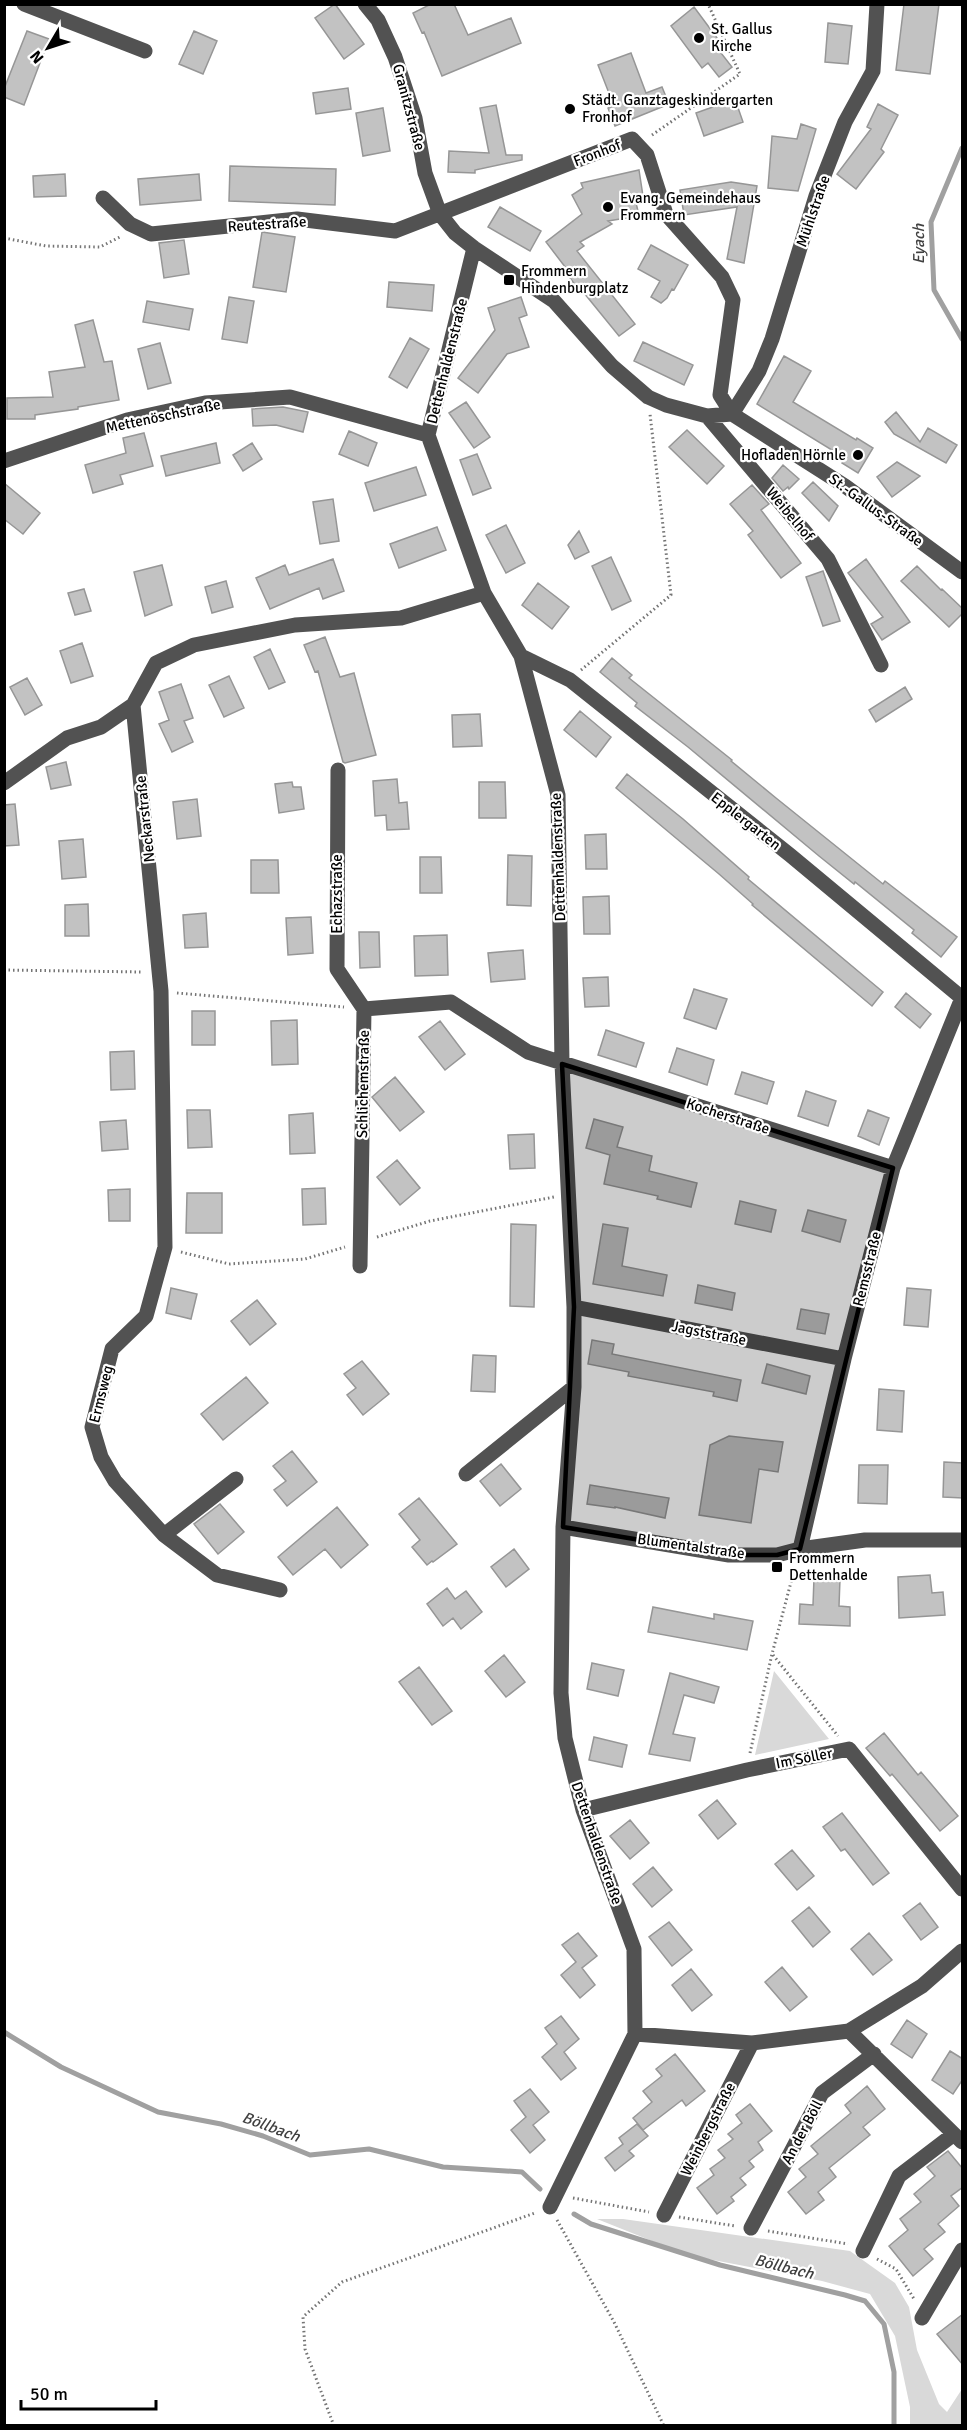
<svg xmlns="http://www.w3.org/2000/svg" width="967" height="2430" font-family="Signika,sans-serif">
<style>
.green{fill:#d9d9d9}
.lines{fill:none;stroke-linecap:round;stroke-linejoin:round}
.stream{stroke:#a0a0a0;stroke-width:5}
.building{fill:#c2c2c2;stroke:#969696;stroke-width:1.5}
.path{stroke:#747474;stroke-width:3;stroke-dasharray:1.5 3;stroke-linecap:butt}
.minor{stroke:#525252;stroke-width:15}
.marked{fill:#000;fill-opacity:0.2;stroke:#000;stroke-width:4.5;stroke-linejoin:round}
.poi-dot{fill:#000;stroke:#fff;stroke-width:2}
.labels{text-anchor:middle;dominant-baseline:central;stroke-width:4.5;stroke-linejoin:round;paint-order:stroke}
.poi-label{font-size:15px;fill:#000;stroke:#fff;text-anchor:start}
.street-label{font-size:15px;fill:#000;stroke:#fff}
.water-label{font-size:16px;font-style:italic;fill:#414141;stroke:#fff}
</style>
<rect width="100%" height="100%" fill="#fff"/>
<path class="green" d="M774 1671 829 1739 755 1755Z
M597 2219H623L850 2251 895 2283 909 2307 917 2350 939 2404 947 2412 962 2389V2425H910V2407L895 2336 870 2294 822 2281 687 2255Z"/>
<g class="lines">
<path class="stream" d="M962 148 931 222 934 290 962 339
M4 2032 61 2067 158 2112 221 2124 263 2136 310 2155 369 2149 443 2167 522 2172 540 2189
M574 2214 591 2224 720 2265 845 2295 865 2301 884 2324 894 2372V2426"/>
</g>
<path class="building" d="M335 4 364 44 344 59 315 18Z
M431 4H454L468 35 511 18 521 43 442 76 424 32 422 33 413 13Z
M904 4H939L930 74 896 70Z
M694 7 726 50 721 53 732 67 719 77 708 63 702 68 671 26Z
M828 23 852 26 848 64 825 62Z
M27 31 49 39 24 105 4 97V89Z
M194 31 217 41 203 74 179 64Z
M631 53 646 93 662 87 669 104 615 126 608 108 614 106 598 65Z
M348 88 351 109 316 114 313 93Z
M735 99 743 122 704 136 696 113Z
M878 104 898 115 881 149 884 152 856 189 837 174 871 129 867 127Z
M496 105 506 155H522V160L475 170V173L448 172 449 151 489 153 480 108Z
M383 108 390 151 363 156 356 113Z
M801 124 816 129 798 191 768 188 772 136 797 139Z
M230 166 336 169 335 205 229 201Z
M639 170 643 196 635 198 639 216 608 221 612 224 580 242 584 246 577 251 635 324 619 336 584 293 582 294 567 274 569 272 546 242 582 214 572 195 583 188 581 183Z
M65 174 66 196 34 197 33 176Z
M199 174 201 200 140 205 138 179Z
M731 182 757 186 744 263 727 259 737 207 684 215 680 190Z
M500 207 541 231 530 251 488 227Z
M262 232 295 237 286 292 253 287Z
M184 240 189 274 164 278 159 243Z
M651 245 688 265 674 290 672 289 667 298 661 303 651 297 660 281 638 269Z
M389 282 434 285 432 311 387 307Z
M229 297 254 301 247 343 222 339Z
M521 297 527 315 519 318 529 347 507 354 478 393 458 378 495 330 488 308Z
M147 301 193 309 189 330 143 322Z
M93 320 104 362 112 361 119 400 78 407V409L35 415V419H7V398L53 397 49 372 85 367 75 325Z
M410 338 429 349 407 388 389 377Z
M643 342 693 365 684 385 634 361Z
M160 343 171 383 148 389 138 349Z
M784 356 811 371 793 402 856 440 857 438 873 448 858 473 842 463 845 458 757 404Z
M466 402 490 437 474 448 449 413Z
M283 407 308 412 303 432 276 425 253 426 252 409Z
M896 412 920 442 928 428 957 445 946 463 894 434 885 422Z
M687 430 724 466 707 484 669 447Z
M349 431 377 443 368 466 339 454Z
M144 433 153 466 120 475 123 484 93 493 85 465 126 453 123 438Z
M216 443 220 463 166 476 161 456Z
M252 443 262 459 243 471 233 455Z
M477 454 491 488 473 495 460 460Z
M897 462 920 476 892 497 877 477Z
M783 465 799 479 789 489 788 487 783 491 772 478Z
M416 467 426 495 374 511 365 483Z
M813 482 838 506 829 521 802 493Z
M4 483 40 513 23 534 4 519Z
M752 485 769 504 761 510 801 563 781 578 748 535 753 531 730 504Z
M333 499 339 541 320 544 313 502Z
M506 525 525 563 506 573 486 535Z
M437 527 446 550 399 568 390 544Z
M579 531 589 552 575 559 568 545Z
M611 557 631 601 612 610 592 566Z
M333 559 344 591 323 599 319 588 270 609 256 578 285 565 289 575Z
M866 559 910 622 882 640 871 624 883 617 848 573Z
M162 565 172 605 145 616 134 572Z
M917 566 941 590 942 589 963 609V613L949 627 901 581Z
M823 571 840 621 823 626 806 577Z
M226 581 233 607 212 613 205 587Z
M538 583 569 607 552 629 522 605Z
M84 589 91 611 75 615 68 593Z
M325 637 340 677 354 673 376 755 345 763 343 762 318 671 315 672 304 645Z
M82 643 93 676 71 683 60 651Z
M270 649 285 682 269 689 254 657Z
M612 658 632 675 629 678 732 760 731 761 776 798 883 884 885 881 957 937 941 957 912 933 914 930 855 882 854 884 819 856 688 747 635 706 637 703 600 672Z
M229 676 244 708 224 717 209 685Z
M27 678 42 705 25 715 10 687Z
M181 684 193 718 184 721 193 742 172 752 159 724 169 720 159 692Z
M905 687 912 699 876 722 869 710Z
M580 711 611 737 596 757 564 730Z
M480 714 482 746 453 747 452 715Z
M66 762 71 785 51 789 46 767Z
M627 774 683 819 749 877 748 879 883 992 872 1006 752 905 753 904 719 874 616 788Z
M397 779 399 803 407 802 409 829 387 830 386 815 375 816 373 781Z
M292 782 293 787H301L304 809 279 813 275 784Z
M479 782H505L506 818H479Z
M197 799 201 836 177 839 173 802Z
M15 804 19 845 4 846V805Z
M606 834 607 869H586L585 835Z
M83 839 86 877 62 879 59 841Z
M508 855 532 856 531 906 507 905Z
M420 857H441L442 893H420Z
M251 860H278L279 893H251Z
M609 896 610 934H584L583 897Z
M88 904 89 936H65V905Z
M206 913 208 947 185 948 183 915Z
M311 917 313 953 288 955 286 918Z
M359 932H379L380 967 360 968Z
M447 935 448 975 415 976 414 936Z
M523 950 525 979 491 982 488 953Z
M608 977 609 1006 585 1007 583 978Z
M694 989 727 999 716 1029 684 1018Z
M906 993 931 1014 920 1028 895 1007Z
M192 1011H215V1045H192Z
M297 1020 298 1064 272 1065 271 1021Z
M440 1021 465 1054 445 1070 419 1037Z
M606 1030 644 1043 636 1067 598 1055Z
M677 1048 714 1060 707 1085 669 1072Z
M134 1051 135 1089 111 1090 110 1052Z
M742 1072 774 1082 767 1104 735 1094Z
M395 1077 424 1112 400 1131 372 1097Z
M806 1091 836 1101 828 1126 798 1116Z
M187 1110H210L212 1147 188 1148Z
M868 1110 889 1118 879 1145 858 1136Z
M313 1113 315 1153 290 1154 289 1115Z
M594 1119 623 1127 617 1147 652 1156 649 1171 697 1183 691 1207 657 1199 658 1196 604 1184 610 1155 586 1148Z
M126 1120 128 1149 102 1151 100 1122Z
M534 1134 535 1168 510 1169 508 1135Z
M397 1160 420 1188 400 1205 377 1177Z
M325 1188 326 1224 303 1225 302 1189Z
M130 1189V1221H109L108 1190Z
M187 1193H222V1233H186Z
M740 1201 776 1210 771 1232 735 1224Z
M808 1210 846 1220 840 1242 802 1231Z
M511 1224 536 1225 534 1307 510 1306Z
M603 1224 628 1228 622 1266 667 1275 663 1296 593 1284Z
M698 1285 735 1293 732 1310 695 1303Z
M171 1288 197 1294 191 1319 166 1313Z
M907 1288 931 1290 928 1327 904 1325Z
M257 1300 276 1324 250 1345 231 1321Z
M801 1309 829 1314 825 1334 797 1329Z
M592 1340 614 1344 612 1354 741 1380 737 1401 713 1396 714 1392 628 1376 629 1372 588 1364Z
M473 1355 496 1356 495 1392 471 1391Z
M362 1361 389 1394 363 1415 347 1395 356 1388 344 1374Z
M767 1364 810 1376 806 1394 762 1383Z
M246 1377 268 1403 223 1440 201 1414Z
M879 1389 904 1391 902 1432 877 1430Z
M729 1436 783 1442 778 1472 759 1469 751 1523 699 1515 710 1445Z
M292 1451 317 1482 287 1506 274 1490 286 1481 273 1466Z
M944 1462 963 1463V1498L943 1497Z
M501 1464 521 1489 500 1506 480 1481Z
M859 1465H888L887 1504 858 1503Z
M590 1485 669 1498 665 1518 615 1507V1508L587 1504Z
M419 1498 457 1544 433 1562 432 1561 427 1565 412 1547 420 1540 399 1514Z
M220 1504 244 1532 218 1554 194 1524Z
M337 1507 368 1545 341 1568 325 1549 293 1575 278 1557Z
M514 1549 529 1569 506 1587 491 1567Z
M930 1575 932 1593 943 1592 945 1615 899 1618 898 1577Z
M814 1578 840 1579 839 1606 850 1607V1626L799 1624 800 1604 813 1605Z
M447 1588 455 1599 466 1591 482 1612 461 1629 453 1618 443 1626 427 1604Z
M653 1607 714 1619V1614L753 1621 747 1650 648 1632Z
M504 1655 525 1682 506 1697 485 1671Z
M592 1663 624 1670 618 1696 587 1689Z
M419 1667 452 1711 432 1725 399 1682Z
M670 1673 719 1687 714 1703 684 1695 673 1734 695 1738 690 1761 649 1754Z
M884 1733 918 1775 921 1772 958 1816 940 1831 892 1774 890 1776 866 1748Z
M594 1737 627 1745 622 1767 589 1760Z
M717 1800 736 1824 718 1839 699 1815Z
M842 1813 889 1873 873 1885 845 1849 841 1851 823 1827Z
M630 1820 649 1843 630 1859 610 1836Z
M792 1850 814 1876 797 1890 775 1864Z
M653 1867 672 1890 652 1907 633 1884Z
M920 1903 938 1927 921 1940 903 1916Z
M809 1907 830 1932 813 1947 792 1921Z
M669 1922 692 1950 672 1966 649 1937Z
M578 1933 597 1956 582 1968 595 1985 580 1998 561 1975 576 1962 562 1945Z
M869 1933 892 1960 873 1975 851 1949Z
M782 1967 807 1997 790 2011 765 1982Z
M691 1969 712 1995 692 2011 672 1985Z
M561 2016 579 2039 564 2052 576 2068 561 2080 542 2057 557 2044 545 2028Z
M907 2020 927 2034 912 2058 891 2044Z
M950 2051 963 2059V2079L953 2094 932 2080Z
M675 2054 705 2091 686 2106 682 2100 643 2130 633 2118 652 2102 643 2091 662 2076 656 2069Z
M867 2086 885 2109 863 2127 870 2135 829 2168 836 2177 818 2192 824 2200 806 2214 788 2192 806 2177 799 2169 818 2154 811 2146 851 2113 845 2105Z
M530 2089 549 2112 533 2125 545 2140 530 2153 511 2130 526 2117 514 2101Z
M750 2104 772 2131 758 2142 763 2150 749 2161 754 2167 740 2178 746 2185 731 2197 734 2201 717 2214 697 2188 714 2175 710 2169 725 2158 718 2150 733 2139 728 2134 742 2123 736 2115Z
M637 2124 648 2136 629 2151 634 2156 615 2171 605 2158 623 2144 619 2138Z
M948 2151 963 2169V2187L951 2196 959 2206 938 2224 945 2232 924 2249 933 2259 913 2276 889 2246 908 2230 900 2219 921 2202 914 2194 935 2176 927 2167Z
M963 2314V2365L937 2334Z"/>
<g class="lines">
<path class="path" d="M652 135 740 74 708 4
M4 238 46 246 100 247 120 237
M581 670 671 595 650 414
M4 970 143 972
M177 993 344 1007
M377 1237 430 1221 554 1197
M181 1252 229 1264 305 1259 345 1247
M773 1655 838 1736
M750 1753 772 1654 795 1567
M573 2198 649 2212
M679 2217 735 2226
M557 2220 614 2322 664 2426
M768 2231 848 2244
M877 2259 896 2269 914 2299
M334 2426 305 2349 303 2317 342 2282 535 2213"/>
<path class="minor" d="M24 4 145 51
M365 4 378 20 395 57 415 118 425 173 440 214 455 233 474 248 554 301 612 366 648 397 666 405 707 416 732 414 845 486 962 572
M103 198 130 224 151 234 297 219 395 231 632 139 647 155 666 214 722 277 733 300 720 395 732 414
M474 248 428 435 484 593 521 656 558 795 562 1064 574 1307V1387L563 1527 561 1693 565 1738 583 1810 634 1949 635 2034 550 2207
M732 414 759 371 772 339 816 196 845 122 873 71 877 4
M707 416 828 559 881 665
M4 461 127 420 205 403 290 397 428 435
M521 656 570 680 790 855 962 998
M338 770 337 969 364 1009
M4 783 67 738 101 727 133 705
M360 1266 364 1009 451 1002 528 1052 893 1168
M574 1307 844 1359
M466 1474 574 1387
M563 1527 729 1555H777L800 1549 865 1540H962
M164 1535 236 1479
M800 1549 844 1359 893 1168 962 998
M280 1590 217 1575 164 1535 115 1481 101 1457 92 1427 112 1349 146 1316 165 1247 161 991 133 705 156 663 194 645 295 625 401 618 484 593
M583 1810 747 1770 849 1749 962 1889
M849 2031 962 2142
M635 2034 752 2043 849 2031 922 1986 962 1951
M664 2215 752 2043
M751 2228 822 2093 874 2054
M863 2251 899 2176 954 2134
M922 2318 962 2250"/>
</g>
<path class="marked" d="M562 1064 893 1168 800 1549 777 1555H729L563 1527 574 1307Z"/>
<g class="poi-dot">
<circle cx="699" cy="38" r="6"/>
<circle cx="570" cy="109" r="6"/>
<circle cx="608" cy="207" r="6"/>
<rect x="503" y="274" width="12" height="12" rx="3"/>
<circle cx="858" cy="455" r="6"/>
<rect x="771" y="1561" width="12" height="12" rx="3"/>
</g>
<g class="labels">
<g class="poi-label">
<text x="711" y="29">St. Gallus<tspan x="711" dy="17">Kirche</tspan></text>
<text x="582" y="100">Städt. Ganztageskindergarten<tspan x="582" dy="17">Fronhof</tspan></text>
<text x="620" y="198">Evang. Gemeindehaus<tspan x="620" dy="17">Frommern</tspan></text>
<text x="521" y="271">Frommern<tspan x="521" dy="17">Hindenburgplatz</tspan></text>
<text x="846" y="455" text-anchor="end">Hofladen Hörnle</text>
<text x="789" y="1558">Frommern<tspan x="789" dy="17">Dettenhalde</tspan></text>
</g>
<g class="street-label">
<text transform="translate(409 107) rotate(75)">Granitzstraße</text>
<text transform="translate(597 153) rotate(-21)">Fronhof</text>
<text transform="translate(813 211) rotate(-71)">Mühlstraße</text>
<text transform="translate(267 224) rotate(-4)">Reutestraße</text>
<text transform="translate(447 361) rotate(-76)">Dettenhaldenstraße</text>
<text transform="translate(163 416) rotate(-12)">Mettenöschstraße</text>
<text transform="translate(876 510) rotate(36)">St.-Gallus-Straße</text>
<text transform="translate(790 514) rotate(50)">Weibelhof</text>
<text transform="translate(145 819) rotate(-96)">Neckarstraße</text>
<text transform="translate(746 821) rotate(38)">Epplergarten</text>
<text transform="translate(558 857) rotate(-92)">Dettenhaldenstraße</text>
<text transform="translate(337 894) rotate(-90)">Echazstraße</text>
<text transform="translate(363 1084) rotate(-89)">Schlichemstraße</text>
<text transform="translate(728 1116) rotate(18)">Kocherstraße</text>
<text transform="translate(867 1269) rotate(-76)">Remsstraße</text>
<text transform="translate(709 1333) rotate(11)">Jagststraße</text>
<text transform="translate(101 1394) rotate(-76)">Ermsweg</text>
<text transform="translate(691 1546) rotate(8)">Blumentalstraße</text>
<text transform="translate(804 1758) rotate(-11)">Im Söller</text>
<text transform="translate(597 1843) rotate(71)">Dettenhaldenstraße</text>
<text transform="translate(708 2129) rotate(-63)">Weinbergstraße</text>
<text transform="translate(802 2132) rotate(-62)">An der Böll</text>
</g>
<g class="water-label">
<text transform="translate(919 244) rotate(-90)">Eyach</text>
<text transform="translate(271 2127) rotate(20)">Böllbach</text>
<text transform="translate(784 2267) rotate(14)">Böllbach</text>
</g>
</g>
<rect width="967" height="2430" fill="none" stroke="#000000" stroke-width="12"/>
<g transform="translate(48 48) rotate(231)" stroke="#ffffff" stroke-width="4.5" paint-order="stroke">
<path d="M0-4.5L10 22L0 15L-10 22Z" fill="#000000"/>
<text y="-9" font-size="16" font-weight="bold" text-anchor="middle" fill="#000000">N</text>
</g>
<path d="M21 2400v9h135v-9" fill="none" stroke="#000000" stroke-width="3"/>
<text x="30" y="2400" font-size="18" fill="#000000" stroke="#ffffff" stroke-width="4.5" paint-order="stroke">50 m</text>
</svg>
